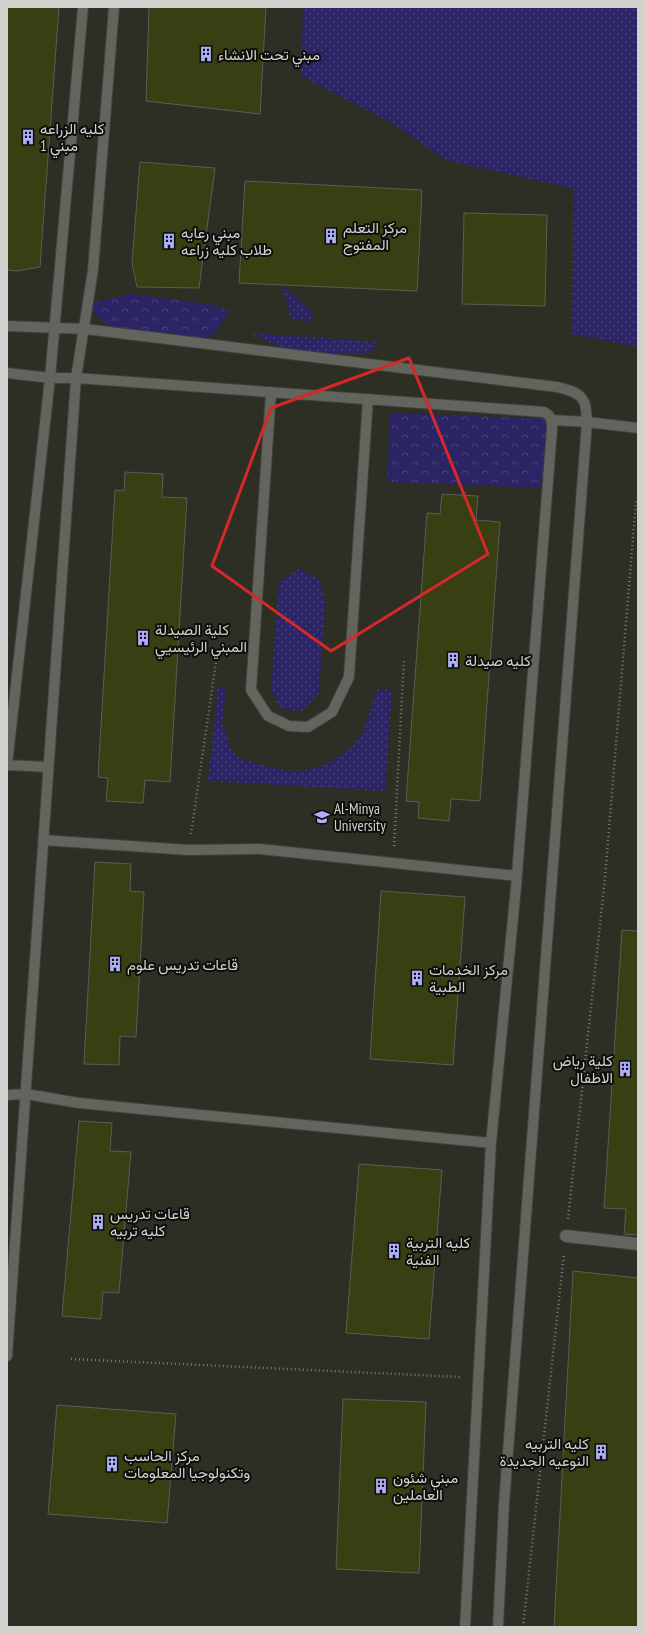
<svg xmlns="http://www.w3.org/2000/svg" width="645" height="1634" font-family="'PT Sans Narrow',Vazirmatn,sans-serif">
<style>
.built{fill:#2d2f24}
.green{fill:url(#green-dots)}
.forest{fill:url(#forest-crowns)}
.building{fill:#383f12;stroke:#5c5d58}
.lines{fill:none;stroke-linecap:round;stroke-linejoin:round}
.lane-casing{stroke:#40413c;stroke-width:12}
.street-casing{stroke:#40413c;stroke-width:14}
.path{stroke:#7b7c78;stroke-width:2.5;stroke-dasharray:1 3;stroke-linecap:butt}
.lane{stroke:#63645e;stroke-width:10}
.street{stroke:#63645e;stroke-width:12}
.marked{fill:none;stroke:#d62828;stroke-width:3;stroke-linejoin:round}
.labels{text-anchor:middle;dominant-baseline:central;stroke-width:4;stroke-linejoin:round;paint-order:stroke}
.poi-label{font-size:15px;fill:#d1d2ce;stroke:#0d0e0b;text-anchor:start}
</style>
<defs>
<pattern id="green-dots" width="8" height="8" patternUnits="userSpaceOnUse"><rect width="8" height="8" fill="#2b2465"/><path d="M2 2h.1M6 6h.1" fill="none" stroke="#49437a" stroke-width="1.8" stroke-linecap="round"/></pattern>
<pattern id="forest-crowns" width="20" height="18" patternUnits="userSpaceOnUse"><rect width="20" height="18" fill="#2b2465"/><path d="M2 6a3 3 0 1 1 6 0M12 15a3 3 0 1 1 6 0" fill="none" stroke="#49437a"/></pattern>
</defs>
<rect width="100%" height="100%" fill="#242520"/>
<path class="built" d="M7 7H638V1627H7Z"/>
<path class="green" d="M303 7H638V347L572 334 574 189 446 160 390 122 301 76Z
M282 285 313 313 310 322 291 318Z
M250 333 378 342 368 354 291 352Z
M300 569 319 579 325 602 319 693 302 711 280 708 271 690 279 581Z
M218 687H226L222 722 230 748 240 759 281 770 303 771 328 764 350 749 363 732 377 690H392L385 791 208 781Z"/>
<path class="forest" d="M130 294 215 305 230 312 214 333 201 346 121 338 85 304Z
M390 413 547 419 544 488 387 482Z"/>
<path class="building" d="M7 7H59L40 267 17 271 7 270Z
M149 7H266L260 114 146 101Z
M140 162 215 168 199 288 137 287 132 263Z
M245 181 422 190 417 291 239 283Z
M464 213 547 215 545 306 462 304Z
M125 472 163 474 162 497 187 498 170 782 145 780 143 803 106 801 108 778 98 777 115 490 124 491Z
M442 494 478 496 476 520 500 522 480 801 451 799 449 821 418 818 419 802 406 801 427 513 440 514Z
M95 862 131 864 130 891 144 892 136 1037 120 1036 119 1065 84 1064Z
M381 891 465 897 453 1065 370 1059Z
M622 930 638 931V1235L624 1234 626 1209 604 1208Z
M79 1121 112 1123 110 1151 131 1152 119 1293 103 1292 101 1319 62 1316Z
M359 1164 442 1170 429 1339 346 1333Z
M573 1271 638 1278V1627H554Z
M343 1399 426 1402 419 1573 336 1569Z
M57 1405 176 1414 167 1523 48 1514Z"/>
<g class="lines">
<defs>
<path id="lane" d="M7 326 85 329 557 387C566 389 580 392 584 402 587 408 586 416 587 422L504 1504 498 1627
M7 373 50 378H76L544 412C552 416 552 422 552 430L516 887 491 1143 465 1627
M271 392 251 690 268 716 289 726 308 727 332 712 349 677 368 399
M552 420 587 422 638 428
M7 765 50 378 83 7
M7 765 48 767
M43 840 188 850 260 849 517 876
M7 1095 26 1094 79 1103 491 1143
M7 1356 76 378 93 270 114 7"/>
<path id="street" d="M566 1236 638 1244"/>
</defs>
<use href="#lane" class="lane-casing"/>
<use href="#street" class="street-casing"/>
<path class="path" d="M191 834 217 655
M394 846 404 659
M568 1219 605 878 636 501H638
M71 1359 461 1377
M523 1627 564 1254"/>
<use href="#lane" class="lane"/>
<use href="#street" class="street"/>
</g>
<path class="marked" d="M409 358 488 554 331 651 212 566 271 408Z"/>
<defs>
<symbol id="building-bare" viewBox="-9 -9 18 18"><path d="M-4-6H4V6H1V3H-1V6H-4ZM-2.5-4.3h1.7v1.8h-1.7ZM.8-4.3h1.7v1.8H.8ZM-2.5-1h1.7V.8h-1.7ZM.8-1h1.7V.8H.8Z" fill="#adaffb" stroke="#0d0e0b" stroke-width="2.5" paint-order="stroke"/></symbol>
<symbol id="university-bare" viewBox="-9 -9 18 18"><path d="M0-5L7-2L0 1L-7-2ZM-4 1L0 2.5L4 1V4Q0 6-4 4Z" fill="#adaffb" stroke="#0d0e0b" stroke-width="2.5" paint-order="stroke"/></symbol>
</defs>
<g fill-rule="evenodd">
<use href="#building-bare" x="195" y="43" width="22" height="22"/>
<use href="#building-bare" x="17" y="126" width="22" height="22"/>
<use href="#building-bare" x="320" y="225" width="22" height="22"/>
<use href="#building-bare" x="158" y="230" width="22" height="22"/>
<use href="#building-bare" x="132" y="627" width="22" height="22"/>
<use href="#building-bare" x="442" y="649" width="22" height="22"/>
<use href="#university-bare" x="311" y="806" width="22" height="22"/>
<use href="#building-bare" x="104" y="953" width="22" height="22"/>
<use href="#building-bare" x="406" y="967" width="22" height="22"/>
<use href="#building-bare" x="614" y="1058" width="22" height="22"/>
<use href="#building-bare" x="87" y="1211" width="22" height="22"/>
<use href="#building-bare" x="383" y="1240" width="22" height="22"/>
<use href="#building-bare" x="590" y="1441" width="22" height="22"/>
<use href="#building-bare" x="101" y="1453" width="22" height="22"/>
<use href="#building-bare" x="370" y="1475" width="22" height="22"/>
</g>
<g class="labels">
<g class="poi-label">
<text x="218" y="54">مبني تحت الانشاء</text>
<text x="40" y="128">كليه الزراعه<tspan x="40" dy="17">مبني 1</tspan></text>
<text x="343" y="227">مركز التعلم<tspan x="343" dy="17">المفتوح</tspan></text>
<text x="181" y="232">مبني رعايه<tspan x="181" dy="17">طلاب كليه زراعه</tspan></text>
<text x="155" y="629">كلية الصيدلة<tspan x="155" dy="17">المبني الرئيسيي</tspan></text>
<text x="465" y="660">كليه صيدلة</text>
<text x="334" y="808">Al-Minya<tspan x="334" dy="17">University</tspan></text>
<text x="127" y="964">قاعات تدريس علوم</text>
<text x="429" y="969">مركز الخدمات<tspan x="429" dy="17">الطبية</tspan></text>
<text x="613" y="1060" text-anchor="end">كلية رياض<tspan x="613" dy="17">الاطفال</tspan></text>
<text x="110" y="1213">قاعات تدريس<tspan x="110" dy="17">كليه تربيه</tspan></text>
<text x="406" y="1242">كليه التربية<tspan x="406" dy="17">الفنية</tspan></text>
<text x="589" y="1443" text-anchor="end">كليه التربيه<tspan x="589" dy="17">النوعيه الجديدة</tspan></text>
<text x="124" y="1455">مركز الحاسب<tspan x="124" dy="17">وتكنولوجيا المعلومات</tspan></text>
<text x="393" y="1477">مبني شئون<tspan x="393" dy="17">العاملين</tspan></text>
</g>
</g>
<rect width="645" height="1634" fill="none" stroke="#d1d2ce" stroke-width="16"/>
</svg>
